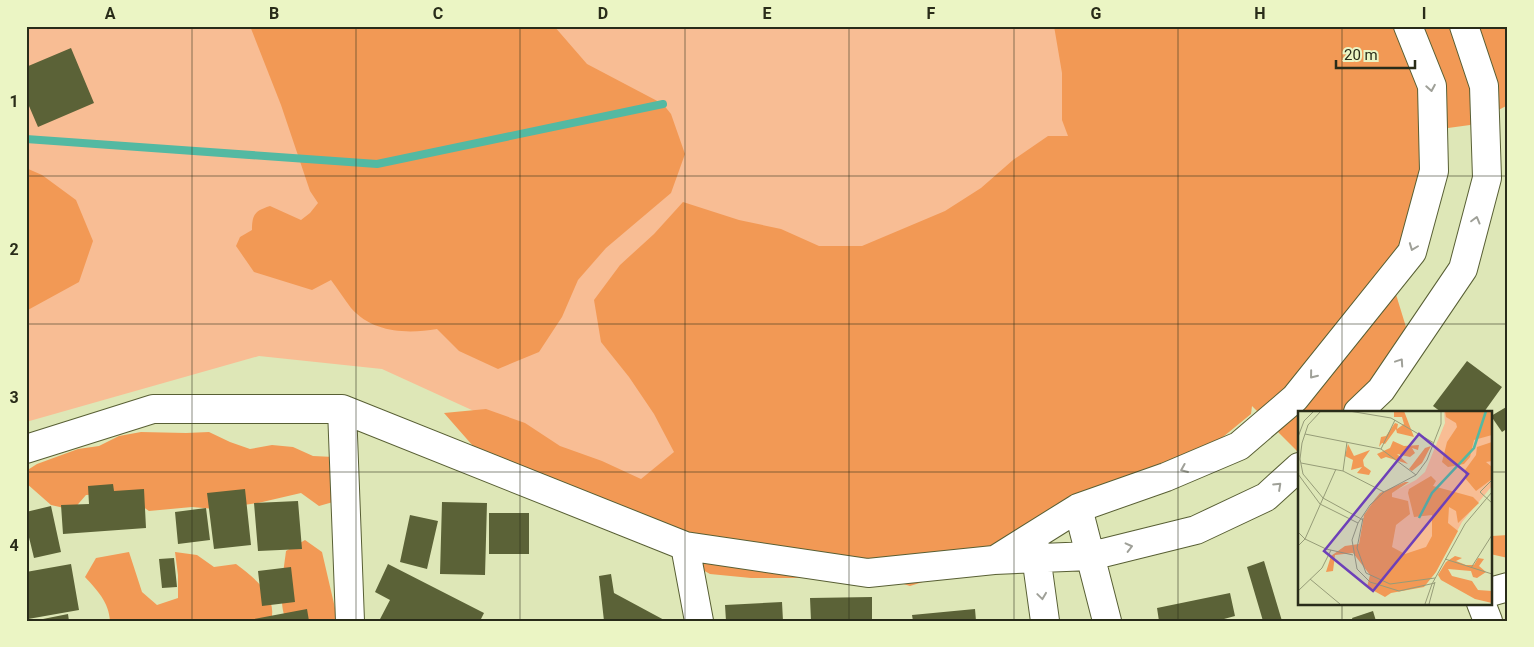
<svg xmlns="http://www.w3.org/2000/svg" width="1534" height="647" font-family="Roboto,sans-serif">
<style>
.green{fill:#f8bd94}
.forest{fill:#f29955}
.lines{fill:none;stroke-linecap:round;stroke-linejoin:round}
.stream{stroke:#53b9a2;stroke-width:8}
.building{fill:#5b6237}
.street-casing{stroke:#585f34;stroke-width:30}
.street{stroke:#fff;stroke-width:28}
.oneway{stroke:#9fa098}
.grid{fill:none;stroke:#292c19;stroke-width:1;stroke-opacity:0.55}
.inset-river{fill:none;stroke:#53b9a2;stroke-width:2.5}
.inset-road{fill:none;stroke:#969c78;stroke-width:1}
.view{fill:#6d40b8;fill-opacity:0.15;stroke:#6d40b8;stroke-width:2.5}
.inset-edge{fill:none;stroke:#292c19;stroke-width:2.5}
.neatline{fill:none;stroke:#292c19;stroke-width:2}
.grid-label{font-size:16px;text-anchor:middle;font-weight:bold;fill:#292c19}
</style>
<rect width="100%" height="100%" fill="#dee7b7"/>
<path class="green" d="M26 26H1358L699 514 382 369 259 356 26 422Z"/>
<path class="forest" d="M250 26H554L587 64 663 104 671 114 685 154 671 193 606 248 578 280 562 317 539 352 498 369 459 351 437 329C407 334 373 333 351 308 344 299 338 289 331 280L312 290 254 272 236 246 240 237 252 230C252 214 255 211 270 206L301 220 310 213 318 203 310 191 281 105Z
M1054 26H1508V105L1470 125 1426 131 1434 171 1394 288 1406 327 1385 365 1370 412H1299V453L1252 406 1251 414 1218 441 1078 508 951 573 910 586 868 573 795 578H751L710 574 516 466 473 446 444 413 486 409 525 423 560 446 602 461 641 479 674 452 654 414 629 377 601 342 594 300 620 265 654 234 683 202 739 220 781 229 819 246H862L945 211 981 188 1013 160 1048 136H1068L1062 120V73Z
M26 168 42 175 76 200 93 241 79 282 26 311Z
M141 432 186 433 209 432 230 442 250 449 272 445 293 447 313 456 334 457 340 500 319 506 301 493 258 503 215 509 192 507 149 511C124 493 117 493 86 495L73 510 51 505 26 483V471L37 464 78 449 99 446 119 436Z
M1490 534 1492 536 1508 535V558L1490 554Z
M305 540 322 552 338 621H287C277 606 284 568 286 551Z
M129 552 142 592 157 605 178 598V575L175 552 197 555 214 567 236 564C254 578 278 595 271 621H110C109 602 97 590 85 577L96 558Z"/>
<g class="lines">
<path class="stream" d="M26 139 377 164 663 104"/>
</g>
<path class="building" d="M71 48 94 103 38 127 26 99V67Z
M1467 361 1502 387 1484 412H1441L1433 406Z
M1508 406V428L1502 432 1491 416Z
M113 484 114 491 144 489 146 528 63 534 61 505 89 504 88 486Z
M245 489 251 545 214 549 207 493Z
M298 501 302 549 258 551 254 503Z
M442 502 487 503 485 575 440 574Z
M51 506 61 552 34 558 26 525V512Z
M206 508 210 540 178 544 175 512Z
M489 513H529V554H489Z
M410 515 438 521 427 569 400 562Z
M174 558 177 587 162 588 159 559Z
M1264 561 1282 621H1263L1247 567Z
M71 564 79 610 28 619 26 611V572Z
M388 564 484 613 480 621H379L390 600 375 592Z
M291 567 295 602 262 606 258 571Z
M611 574 614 593 666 621H604L599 576Z
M1230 593 1235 616 1224 619V621H1159L1157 608Z
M872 597V621H811L810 598Z
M782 602 783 621H726L725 605Z
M307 609 309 621H250L249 620Z
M975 609 976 621H913L912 615Z
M1373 611 1376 621H1353L1352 618Z
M68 614 69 621H38V620Z"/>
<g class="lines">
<defs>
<path id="street" d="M342 409 350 621
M1358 412 1381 390 1463 269 1487 178 1484 86 1464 26
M26 449 153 409H342L685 546 868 573 994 560 1091 556 1196 530 1266 497 1299 467
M1078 508 1107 621
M1034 541 1045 621
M685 546 699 621
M998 558 1078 508 1166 477 1239 446 1295 398 1412 252 1434 171 1432 86 1408 26
M1490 592 1508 587
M1481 603 1488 621"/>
</defs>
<use href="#street" class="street-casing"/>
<use href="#street" class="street"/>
</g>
<defs><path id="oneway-chevron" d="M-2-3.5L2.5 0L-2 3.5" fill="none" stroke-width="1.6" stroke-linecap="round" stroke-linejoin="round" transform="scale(1.25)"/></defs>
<g class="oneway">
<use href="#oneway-chevron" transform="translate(1431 88) rotate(80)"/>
<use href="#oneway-chevron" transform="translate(1476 220) rotate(-75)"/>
<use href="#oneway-chevron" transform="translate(1413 247) rotate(111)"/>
<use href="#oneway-chevron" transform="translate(1400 362) rotate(-56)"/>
<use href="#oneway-chevron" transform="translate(1313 375) rotate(129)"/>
<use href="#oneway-chevron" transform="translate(1184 469) rotate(157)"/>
<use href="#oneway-chevron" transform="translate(1278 486) rotate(-43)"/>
<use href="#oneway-chevron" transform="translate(1129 547) rotate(-14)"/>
<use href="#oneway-chevron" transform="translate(1042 596) rotate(82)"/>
</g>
<path class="grid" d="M192 26V621M356 26V621M520 26V621M685 26V621M849 26V621M1014 26V621M1178 26V621M1342 26V412M26 176H1508M26 324H1508M26 472H1299M1490 472H1508M1342 603V621"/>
<g transform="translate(1298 411)">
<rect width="194" height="194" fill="#dee7b7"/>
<path d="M146 0H194V75L164 111 135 165H125L70 116 87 85 118 69 127 61 147 12Z" fill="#f8bd94"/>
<path d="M96 0H106L116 26 99 22 98 18 87 33 84 32 81 36 83 26 88 25 97 12 100 13 99 18 106 13 104 6H96ZM147 0H194V24L176 29 172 46 166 53 150 56 144 51 149 31 159 16 158 12 148 6ZM95 30 106 35 121 34 120 39 114 37 117 42 112 46 99 43 110 53 88 46 83 48 79 43 92 37ZM194 31V50L188 51 194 56V68L178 80 167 67V59L178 44 179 36ZM50 33 56 45 72 39 65 49 66 55 73 60 71 64 59 62 64 56 53 59 55 49 47 45ZM133 35 124 52 114 60 111 58 127 37ZM133 65 138 70 135 75 175 86 181 92 160 112 158 100 151 96 150 112 160 120 138 161 126 176 93 182 87 186 69 176 72 164 55 142 37 144 35 160 28 161 33 145 47 135 61 133 66 104 77 88 82 82 107 71H111L94 82V86L110 90 112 103 98 114 94 136 107 143 128 136 134 125V104L116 106 110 82 111 78ZM157 145 164 147 158 150 168 154H176L180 147 186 148 181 155 188 161 179 167 175 166 173 160 150 158 154 165 174 170 180 179 194 180V192L177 188 143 169 140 164 148 151Z" fill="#f29955"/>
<path class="inset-river" d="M121 107 134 82 176 37 188 0"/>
<path class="inset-road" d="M23 0 10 14 4 32 2 48 5 63 25 87 65 109M51 0 93 7 136 32M7 23 83 38 118 64M0 26 6 10 16 0M83 38 97 9M3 52 45 60 86 81M45 60 49 31M0 63 22 93 60 112M194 69 182 81 194 92M65 107 59 137 68 162 92 173 137 167M0 121 7 128 28 138 55 144M0 135 7 128 38 58M147 148 194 163M173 157 194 124M12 168 42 193M137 172 101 180 72 171 59 158 54 129 60 112 72 94 86 81 118 64 129 49 143 13V0M0 180 24 157 33 139M127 193 134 173 167 113 194 81M131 193 137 171"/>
<path class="view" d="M121 23 170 63 75 180 26 140Z"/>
<rect width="194" height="194" class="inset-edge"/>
</g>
<rect width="1534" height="647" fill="none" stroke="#ebf5c4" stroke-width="55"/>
<path d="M1336 60v8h79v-8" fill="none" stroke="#292c19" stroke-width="2.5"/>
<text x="1344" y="60" font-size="15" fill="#292c19" stroke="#ebf5c4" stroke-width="4" paint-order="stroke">20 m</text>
<rect x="28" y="28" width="1478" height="592" class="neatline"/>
<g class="grid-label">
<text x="110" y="19">A</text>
<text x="274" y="19">B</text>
<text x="438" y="19">C</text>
<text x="603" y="19">D</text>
<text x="767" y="19">E</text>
<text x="931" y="19">F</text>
<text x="1096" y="19">G</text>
<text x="1260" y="19">H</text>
<text x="1424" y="19">I</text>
<text x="14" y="107">1</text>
<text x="14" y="255">2</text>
<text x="14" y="403">3</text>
<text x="14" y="551">4</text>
</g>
</svg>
